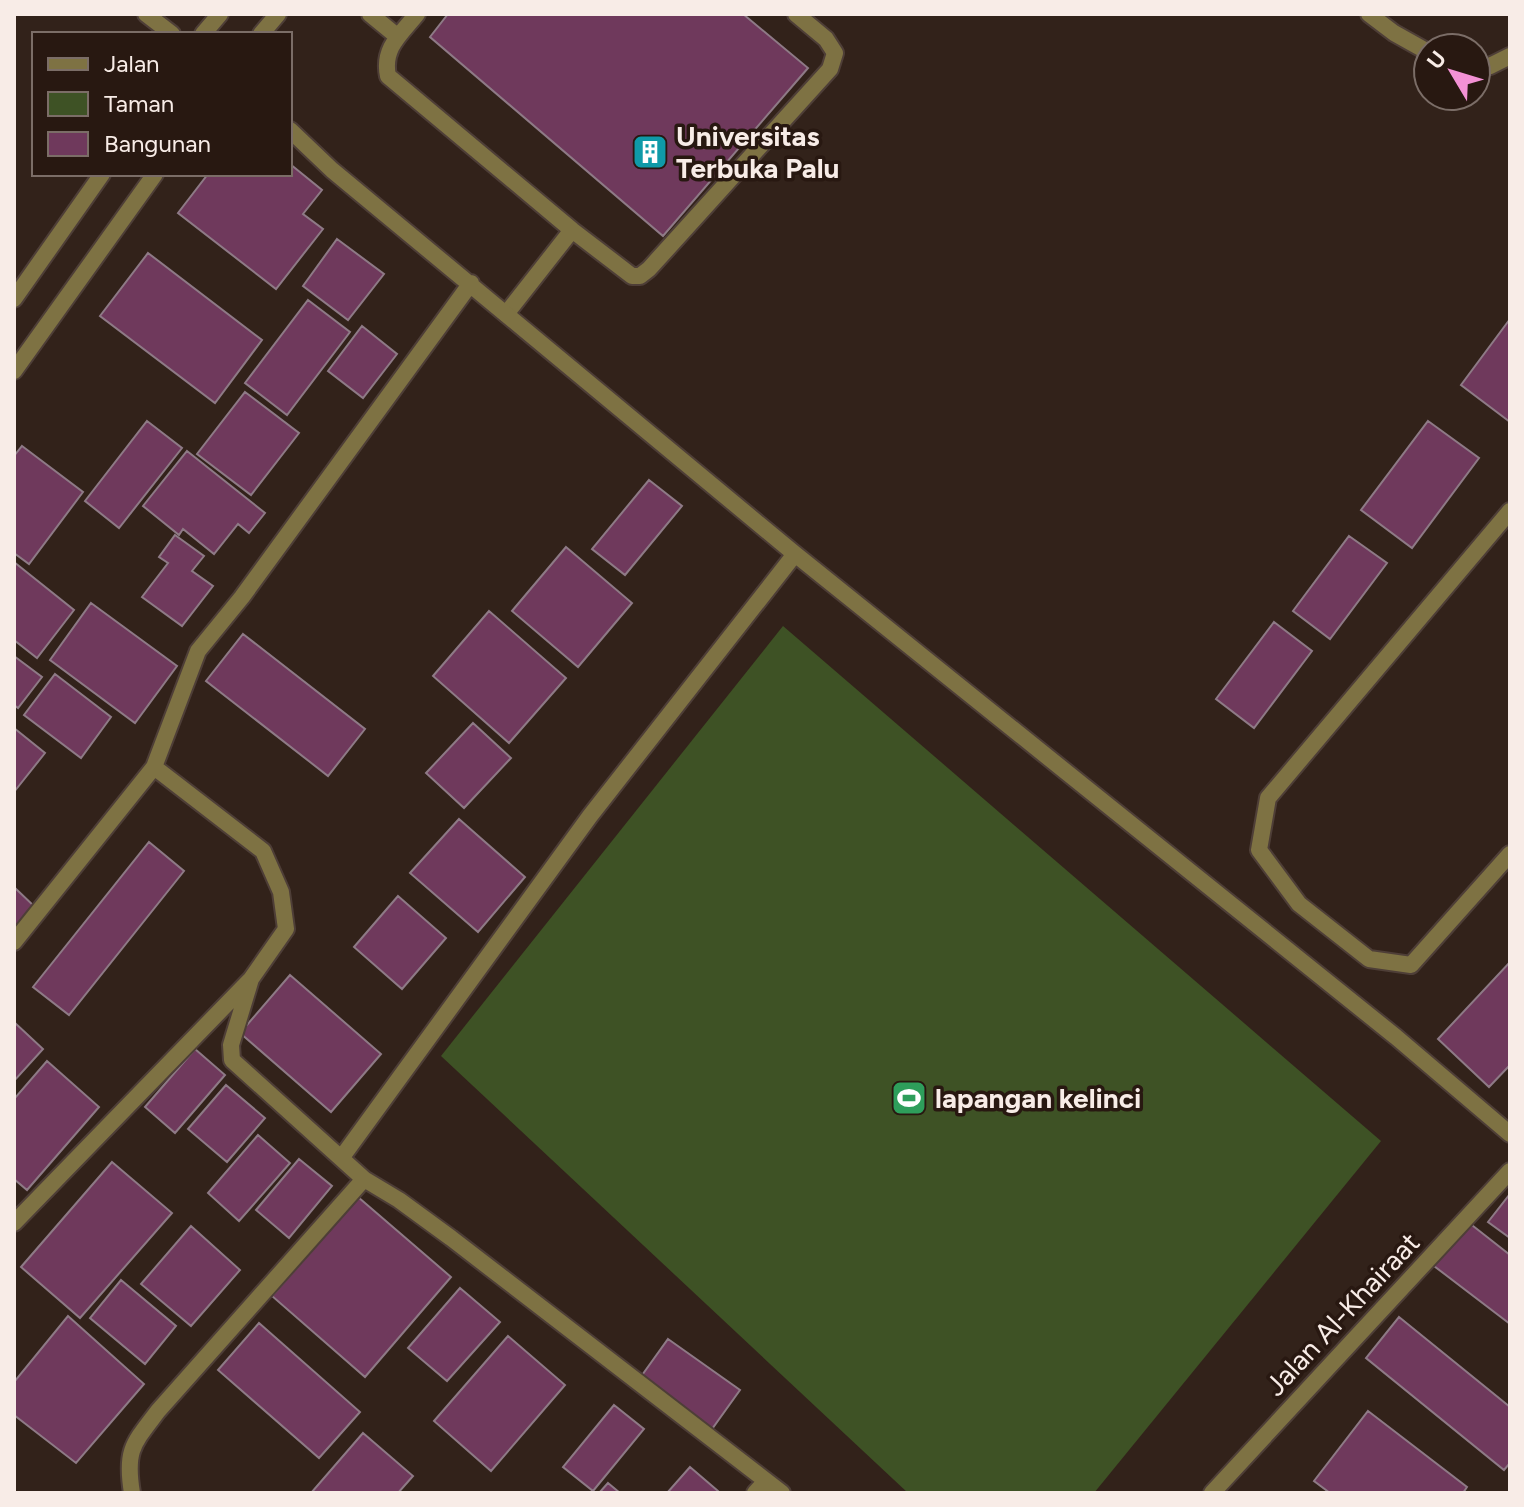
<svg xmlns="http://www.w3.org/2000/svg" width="1524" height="1507" font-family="Figtree,sans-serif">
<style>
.green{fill:#3e5225}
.building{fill:#6f395c;stroke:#8e7a86;stroke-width:2}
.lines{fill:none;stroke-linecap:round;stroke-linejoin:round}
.service-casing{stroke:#4e3e37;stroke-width:20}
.minor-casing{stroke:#4e3e37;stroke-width:20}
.service{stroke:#7e7243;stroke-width:16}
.minor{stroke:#7e7243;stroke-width:16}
.labels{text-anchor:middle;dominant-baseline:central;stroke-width:7;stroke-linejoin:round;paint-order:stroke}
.poi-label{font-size:28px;font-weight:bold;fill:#f8ece7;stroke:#281811;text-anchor:start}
.street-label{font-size:28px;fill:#f8ece7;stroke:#281811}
</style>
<rect width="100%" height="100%" fill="#32221a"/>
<path class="green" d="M783 626 1381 1141 1094 1493H908L441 1056Z"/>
<path class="building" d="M448 14H743L808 68 663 236 430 37Z
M290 164 322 190 303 214 323 229 276 289 178 213 208 174H290Z
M337 239 384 274 348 320 303 286Z
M148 253 262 340 215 403 100 316Z
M308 300 350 332 287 415 245 383Z
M1510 319V422L1461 385Z
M362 326 397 354 363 398 328 371Z
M245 392 299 433 251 495 197 454Z
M147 421 182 448 119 528 85 501Z
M1428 421 1479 458 1412 548 1361 510Z
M22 446 83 492 29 564 14 553V456Z
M187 451 265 513 249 533 238 524 214 554 183 529 179 535 143 506Z
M649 480 682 506 625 575 592 549Z
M175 535 204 556 192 571 213 586 182 626 142 597 168 563 159 557Z
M1349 536 1387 563 1330 639 1293 611Z
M566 547 632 603 578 667 512 611Z
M14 562 74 610 37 658 14 640Z
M91 603 177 666 135 723 50 660Z
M489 611 566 678 509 743 433 676Z
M1274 622 1312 651 1254 728 1216 699Z
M243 634 365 729 328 776 206 681Z
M14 656 42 677 18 708 14 705Z
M55 674 111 717 81 758 24 715Z
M473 723 511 758 464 808 426 773Z
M14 728 45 753 14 792Z
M459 819 525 877 478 932 410 873Z
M149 842 184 871 69 1015 33 987Z
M14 887 36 908 14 931Z
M398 896 446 938 402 989 354 947Z
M1510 962V1065L1489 1087 1438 1039Z
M290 975 381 1054 331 1112 240 1033Z
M14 1022 43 1049 14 1081Z
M195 1049 225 1075 175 1133 145 1107Z
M47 1061 99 1107 27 1190 14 1179V1099Z
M226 1085 265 1118 227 1162 188 1129Z
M258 1135 290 1163 239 1221 208 1193Z
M299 1159 332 1186 289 1238 256 1210Z
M112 1162 172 1213 80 1318 21 1267Z
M1510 1194V1238L1488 1222Z
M358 1197 451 1277 365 1377 272 1296Z
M1468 1222 1510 1255V1324L1434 1266Z
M191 1226 240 1270 191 1326 141 1284Z
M121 1280 176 1326 145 1364 90 1318Z
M460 1288 500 1322 447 1381 408 1348Z
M68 1316 144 1384 76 1463 14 1415V1382Z
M1399 1317 1510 1407V1463L1504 1470 1366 1358Z
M259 1323 360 1412 319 1458 218 1370Z
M508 1336 565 1385 491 1471 434 1421Z
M668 1339 740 1390 712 1429 640 1378Z
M614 1405 644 1429 593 1491 563 1467Z
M1368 1411 1467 1487 1463 1493H1330L1314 1481Z
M363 1433 413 1476 398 1493H311Z
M690 1467 718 1491 717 1493H667Z
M608 1483 620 1493H599Z"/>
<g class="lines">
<defs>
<path id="service" d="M370 14 398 37
M417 14C401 34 382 48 388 76L572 230
M506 314 572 230 632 276H640L649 269 830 69 835 53 826 39 796 14"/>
<path id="minor" d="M146 14 172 34
M1369 14 1394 33 1428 52
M203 34 220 14
M261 34 278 14
M1476 65 1490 66 1510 56
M290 130 332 170 795 554 1396 1037 1510 1134
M471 283 242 597 198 651 154 767 263 851 281 892 286 929 251 979 231 1045 232 1060 364 1179 399 1200 451 1238 782 1493
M14 299 102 174
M14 371 155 174
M1510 511 1268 798 1259 850 1299 904 1369 959 1411 965 1510 854
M14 942 154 767
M342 1157 590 816 795 554
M14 1223 250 980
M132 1493C125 1450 133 1444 158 1411L364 1179
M755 1493 766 1481
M1212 1493 1510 1171"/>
</defs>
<use href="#service" class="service-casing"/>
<use href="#minor" class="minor-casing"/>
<use href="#service" class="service"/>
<use href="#minor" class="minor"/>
</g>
<defs>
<symbol id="building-square" viewBox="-11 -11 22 22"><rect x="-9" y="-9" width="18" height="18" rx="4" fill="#0f9aa8" stroke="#281811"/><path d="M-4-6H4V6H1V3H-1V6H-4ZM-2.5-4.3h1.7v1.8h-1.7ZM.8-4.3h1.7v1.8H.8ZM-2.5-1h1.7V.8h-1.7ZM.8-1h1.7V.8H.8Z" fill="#fff"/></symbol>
<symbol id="stadium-square" viewBox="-11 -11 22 22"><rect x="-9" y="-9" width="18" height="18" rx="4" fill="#2e9e5b" stroke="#281811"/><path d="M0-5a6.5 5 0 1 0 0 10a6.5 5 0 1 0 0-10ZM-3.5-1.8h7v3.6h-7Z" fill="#fff"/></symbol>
</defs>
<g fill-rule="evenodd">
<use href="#building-square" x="630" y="132" width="40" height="40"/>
<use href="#stadium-square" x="889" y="1078" width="40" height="40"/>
</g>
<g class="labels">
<g class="poi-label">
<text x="676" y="136">Universitas<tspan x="676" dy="32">Terbuka Palu</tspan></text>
<text x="935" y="1098">lapangan kelinci</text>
</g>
<g class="street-label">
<text transform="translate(1342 1314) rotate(-47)">Jalan Al-Khairaat</text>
</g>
</g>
<rect width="1524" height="1507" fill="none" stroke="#f8ece7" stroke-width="32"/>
<rect x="32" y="32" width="260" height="144" fill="#281811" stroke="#7b6d67" stroke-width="2"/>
<rect x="48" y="58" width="40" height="12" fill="#7e7243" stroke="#7b6d67" stroke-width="2"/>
<text x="104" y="72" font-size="24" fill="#f8ece7">Jalan</text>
<rect x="48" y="92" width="40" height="24" fill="#3e5225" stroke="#7b6d67" stroke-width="2"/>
<text x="104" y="112" font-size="24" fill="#f8ece7">Taman</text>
<rect x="48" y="132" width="40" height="24" fill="#6f395c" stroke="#7b6d67" stroke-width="2"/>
<text x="104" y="152" font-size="24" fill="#f8ece7">Bangunan</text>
<g transform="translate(1452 72) rotate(308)"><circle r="38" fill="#281811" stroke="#7b6d67" stroke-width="2"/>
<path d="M0-6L14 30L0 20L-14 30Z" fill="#f391d5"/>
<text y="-12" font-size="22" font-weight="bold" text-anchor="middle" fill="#f8ece7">U</text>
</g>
</svg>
